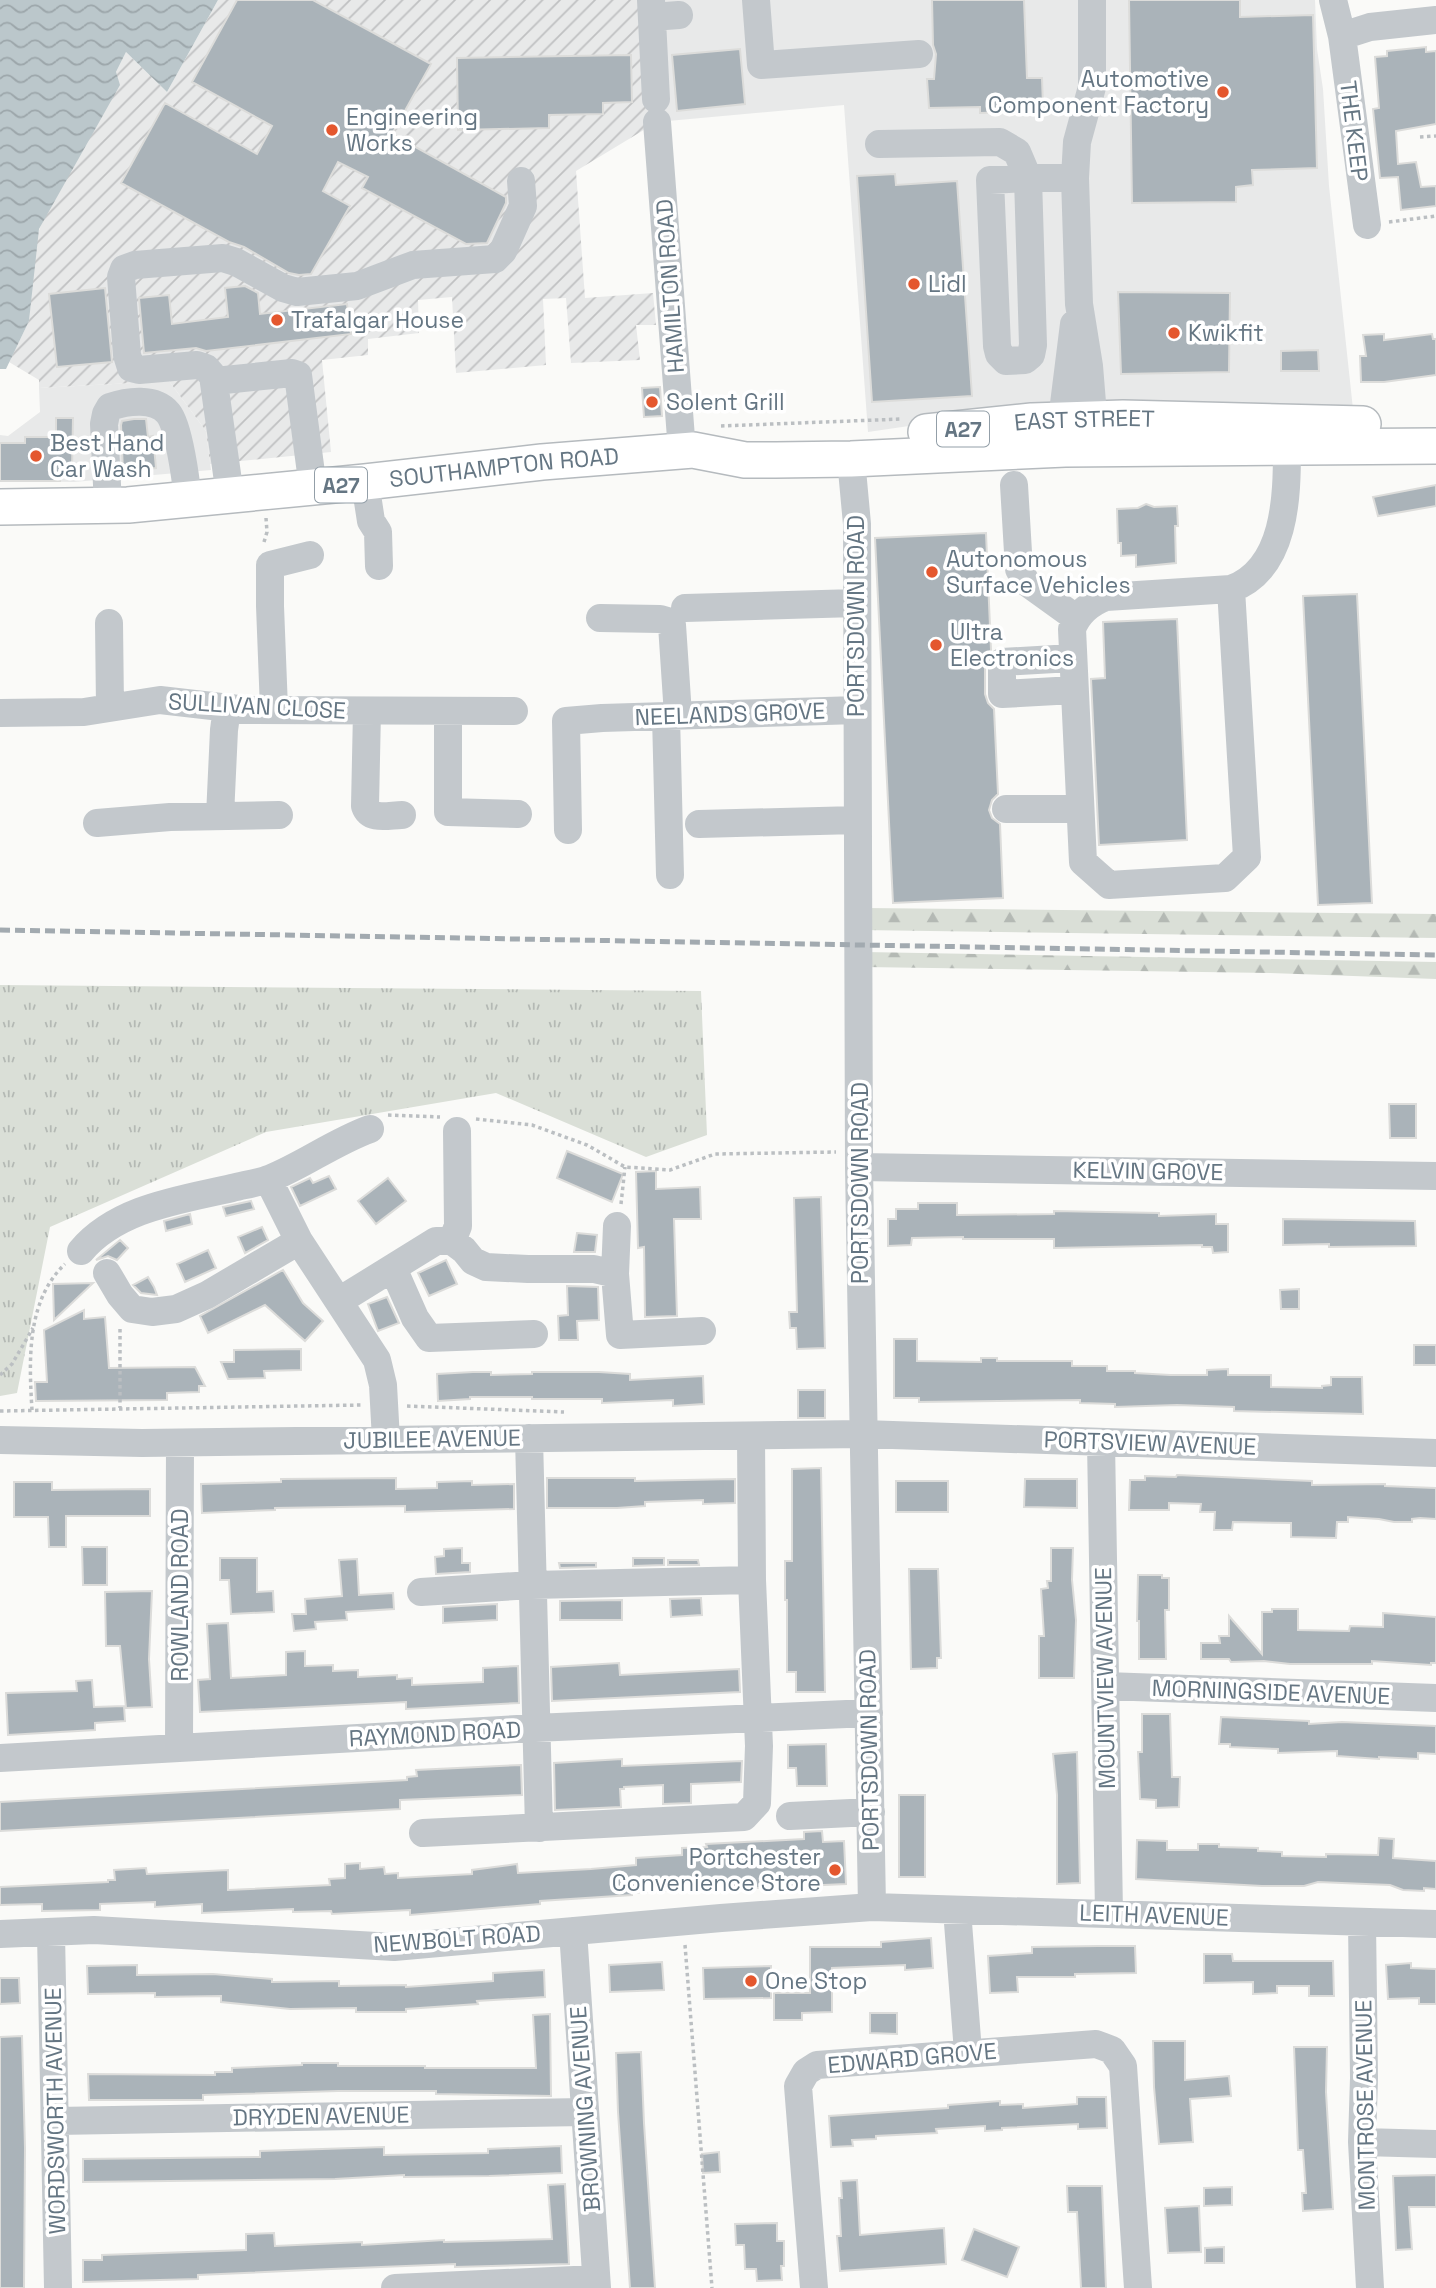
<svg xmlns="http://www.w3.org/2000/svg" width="1436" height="2288" font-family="'Space Grotesk',sans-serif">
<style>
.built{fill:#e8e9e9}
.industrial{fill:url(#industrial-furrows)}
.grass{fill:url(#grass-tufts)}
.forest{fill:url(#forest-firs)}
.water{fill:url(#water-waves)}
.building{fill:#aab3b9;stroke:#dcdcda;stroke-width:2}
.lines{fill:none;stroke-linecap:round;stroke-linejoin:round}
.major-casing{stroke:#b5babe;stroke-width:38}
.path{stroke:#bbbfc2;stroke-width:3.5;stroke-dasharray:3.5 3.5;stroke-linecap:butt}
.minor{stroke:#c3c8cc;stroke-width:28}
.major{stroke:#fff;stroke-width:35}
.rail{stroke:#a2aab0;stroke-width:5;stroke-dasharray:10 5;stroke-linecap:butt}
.poi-dot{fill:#e4572e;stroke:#fff;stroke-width:2.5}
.labels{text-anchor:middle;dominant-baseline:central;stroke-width:7;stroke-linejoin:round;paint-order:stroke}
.shield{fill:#fff;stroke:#939fa8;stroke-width:2}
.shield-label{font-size:21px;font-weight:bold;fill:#657683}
.poi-label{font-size:23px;fill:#657683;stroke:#fff;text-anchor:start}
.street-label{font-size:23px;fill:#657683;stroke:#fff}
</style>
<defs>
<pattern id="industrial-furrows" width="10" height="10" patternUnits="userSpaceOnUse" patternTransform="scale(1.75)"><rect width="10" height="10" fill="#e8e9e9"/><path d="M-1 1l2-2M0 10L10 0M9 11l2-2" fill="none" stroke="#c0c1c2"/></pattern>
<pattern id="grass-tufts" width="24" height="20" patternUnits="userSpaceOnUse" patternTransform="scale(1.75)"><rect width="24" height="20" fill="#dadfd7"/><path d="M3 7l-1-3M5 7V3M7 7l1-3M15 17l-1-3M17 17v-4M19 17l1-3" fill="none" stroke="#b4b9b4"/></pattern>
<pattern id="forest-firs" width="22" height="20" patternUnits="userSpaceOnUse" patternTransform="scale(1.75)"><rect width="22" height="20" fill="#dadfd7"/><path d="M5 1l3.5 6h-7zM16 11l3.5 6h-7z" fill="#b4b9b4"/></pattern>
<pattern id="water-waves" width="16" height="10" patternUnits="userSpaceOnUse" patternTransform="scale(1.75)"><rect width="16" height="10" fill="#bbc7cb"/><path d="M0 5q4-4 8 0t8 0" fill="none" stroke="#9ca6aa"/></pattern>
</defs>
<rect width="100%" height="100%" fill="#fafaf8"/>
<path class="built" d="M651 0H1315L1317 49 1323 89 1329 186 1353 409 943 421 868 432 844 105 657 122Z
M169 381 206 431 211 470 74 482 0 481V435L8 436 40 412 39 388Z"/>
<path class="industrial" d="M218 0H651L657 122 576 171 585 298 653 293 656 325H636L640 360 571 363 566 298 543 299 546 365 456 373 452 297 418 300 419 333 368 339V355L322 360 331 452 210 464 206 431 169 381 39 388V380L9 362 29 321 37 236 42 222 126 52 167 92Z"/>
<path class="grass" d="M0 985 701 991 707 1135 646 1157 496 1093 266 1132 50 1227 17 1393 0 1396Z"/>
<path class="forest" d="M865 908 1436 914V938L860 930Z
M865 952 1436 962V979L1270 973 864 967Z"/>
<path class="water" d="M0 0H218L167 92 126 52 116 72 120 85 39 229 29 321 6 369H0Z"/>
<path class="building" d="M237 0H313L431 64 392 134 506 197V203L487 243 466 244 362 188 368 177 338 162 323 191 350 206 311 274 299 275 289 273 244 247 229 242 121 183 165 103 257 154 272 126 192 82Z
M932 0H1024L1027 78H1042L1043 106H1040L1041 111 980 113V107L929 108 927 79H934L936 54 933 45Z
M1129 0H1240V17L1313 15 1317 168 1252 170 1253 185 1236 187V202L1132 203Z
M1426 47V52L1436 51V124L1396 131 1398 164 1416 162 1421 187 1436 186V206L1401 210 1398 177 1380 178 1373 109 1379 108 1375 57 1387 56V51Z
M740 49 745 104 677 111 672 55Z
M631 55 632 102 603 103V114L549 115V128L458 130 457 58Z
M895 174 896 185 957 181 972 396 872 402 857 176Z
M245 286 258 293 260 314 347 304 351 334 206 351 196 348 144 353 139 298 169 295 172 324 228 317 225 288Z
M105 288 112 362 57 367 49 294Z
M1118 292 1230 293 1229 372 1121 374Z
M1384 334V340L1432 334 1433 339H1436V375L1384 382H1361L1360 356H1366L1363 335Z
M1318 350 1319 371H1281V351Z
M660 387 662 416 644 417 642 388Z
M56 418H73L72 470H60V481H0V443H25V437H56Z
M134 419H146L148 437 153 436 156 468 137 470 133 475 127 471 123 472 121 425 122 421Z
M1436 485V506L1378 516 1373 497Z
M1146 504 1154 507 1177 506 1178 526H1175L1176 563 1136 567V555L1121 556V543H1118L1117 509 1138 508Z
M986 533 991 650 985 661V694L988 703 994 709 998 794 992 800 989 810 992 818 1000 824 1003 898 893 903 875 538Z
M1357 594 1372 903 1318 905 1303 596Z
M1177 619 1187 840 1099 845 1091 679 1105 678 1103 622Z
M1389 1104H1416V1138H1390Z
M567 1151 623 1174 612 1202 557 1178Z
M656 1171V1189L700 1187 701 1219H674L677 1316 645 1317 644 1247 638 1248 636 1172Z
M329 1176 336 1189 300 1206 291 1187 310 1178 313 1183Z
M388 1178 406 1201 376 1224 358 1201Z
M821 1197 825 1348 797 1349 796 1328H790L789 1312H797L794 1198Z
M251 1201 254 1209 226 1216 223 1207Z
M918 1203H957V1215L1054 1214V1211L1159 1213V1216L1216 1214V1224H1228V1252L1213 1253 1212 1247H1202V1245L1054 1248V1239H963V1237L912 1238 911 1245 888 1246V1219H896V1209H918Z
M190 1214 192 1224 166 1231 164 1221Z
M1283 1219 1415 1221 1416 1246 1329 1247V1244L1283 1245Z
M262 1227 268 1240 245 1253 238 1237Z
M577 1233 597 1235 595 1252H574Z
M120 1240 128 1248 117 1260 108 1256 96 1260Z
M208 1250 216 1268 185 1282 177 1264Z
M446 1260 457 1284 429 1296 418 1273Z
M283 1270 303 1303 323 1321 305 1341 265 1305 208 1333 200 1316Z
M148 1277 154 1287 157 1295 141 1293 133 1285Z
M93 1283 54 1320 53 1284Z
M567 1286 598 1287 599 1320 577 1321 578 1340H559L558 1316 568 1315Z
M1299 1289V1309H1281L1280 1290Z
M387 1297 399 1323 378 1331 368 1304Z
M84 1310V1319L105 1317 109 1368 195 1367 205 1386H199V1392L167 1393V1400L36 1401 35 1382H47L44 1330Z
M894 1339H917V1361L981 1362V1358H997V1361H1072V1366H1107V1371H1135V1373L1170 1375H1207V1370L1228 1369V1375H1271V1387L1322 1388V1386L1331 1385V1377H1362L1363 1414 1234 1411V1407L1177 1405 1115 1407V1404L1080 1403V1400L919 1402V1398H894Z
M1414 1345H1436V1365H1414Z
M301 1349V1370L264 1371 265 1378 228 1379 221 1362H234V1350Z
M473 1372H491V1375L532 1374V1372H599L630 1374V1380L703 1376 704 1404 673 1406V1400L602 1403V1399H532V1397H470V1399L438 1401 437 1374Z
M798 1390H825V1418H798Z
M821 1468 825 1692H796V1672H787V1600H785V1561H792V1469Z
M1177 1475 1312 1481V1485L1385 1484V1486L1436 1488V1519L1420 1518 1412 1519V1522H1394L1379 1519 1348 1517V1522H1337L1336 1538 1291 1537V1523L1233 1522 1232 1530H1214L1215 1512H1200L1201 1504 1169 1503V1510H1129L1130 1480H1145V1476L1176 1477Z
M396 1478V1489L437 1488V1482L472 1481V1485L514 1484V1509L405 1512V1506L275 1508V1510L202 1513 201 1484 281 1482V1479Z
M547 1478H635V1481L735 1479V1503L703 1504V1500L645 1502V1506L617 1508H547Z
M1025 1479H1077V1508L1024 1507Z
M896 1481H948V1512H896Z
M14 1482H52V1490L150 1489V1516H66V1547H49L48 1517H14Z
M82 1547H107V1585H83Z
M462 1548V1563H470V1572L436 1574 435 1557 444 1556V1549Z
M1051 1548H1073L1072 1580 1076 1620 1074 1678H1039V1636H1044L1041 1589 1048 1588 1047 1581H1051Z
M220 1558H257V1592L273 1591 274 1612 231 1614 229 1580H220Z
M633 1558H664V1565L633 1566Z
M357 1559 359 1595 393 1593 394 1609 346 1612 347 1620 315 1622 316 1629 294 1631 292 1614H306L305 1599 342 1596 339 1560Z
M668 1560H698L699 1565H668Z
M559 1563H596V1567L560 1568Z
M909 1569H938L941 1658H937V1668L911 1669Z
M1138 1575H1162V1578H1169V1610H1165L1166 1659H1139V1621H1137Z
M152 1591 149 1659 152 1707 126 1708 120 1646H106L105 1592Z
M701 1598 702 1615 671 1617 670 1599Z
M622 1600V1620H560V1601Z
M497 1604V1620L443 1623V1607Z
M1272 1609H1298V1630L1349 1631 1350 1626 1383 1627V1613L1436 1617V1663H1431V1665L1372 1661V1664H1290L1264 1661 1231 1662 1229 1659H1201V1643H1220L1219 1636H1229V1616L1262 1654V1612H1272Z
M228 1623 231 1678 286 1675V1652L305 1651V1666L333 1665V1671L358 1670V1677L397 1675V1679L412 1678V1685L483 1682V1668L518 1666 519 1703 406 1709V1702L200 1712 198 1680 210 1679 207 1624Z
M619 1663 620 1675 739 1669 740 1692 552 1701 551 1667Z
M92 1680 94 1707 124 1706 125 1721 95 1723V1730L8 1735 6 1693 77 1691 76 1681Z
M1142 1714H1170L1172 1777H1180L1179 1807 1156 1808V1800L1140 1799 1138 1752H1142Z
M1221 1717 1309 1721V1724L1342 1722 1436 1726V1754L1418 1753V1759L1379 1757V1759L1337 1756V1751L1278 1753V1749L1230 1747V1744H1219Z
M826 1744 827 1786H797L796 1768H788V1745Z
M1077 1752 1080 1883 1057 1884V1795L1053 1754Z
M622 1759V1766L742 1761 741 1782 691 1784V1803L663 1804V1785L624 1787V1789H620L621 1807 555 1810 554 1763Z
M521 1765 522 1795 400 1800V1809L0 1831V1802L407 1780V1777L417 1776 416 1770Z
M899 1795H925V1877H899Z
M822 1831 823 1842 844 1841 846 1884 709 1890 708 1887H676V1890L632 1893V1895L540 1901V1904L410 1915V1910L332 1914 331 1911 293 1912V1909L202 1913V1904L155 1907V1902L100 1904V1910L42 1911V1904L0 1905V1887L108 1882V1880H115L114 1870 146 1868 147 1874 228 1870V1890L330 1885 329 1879 345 1878V1864L360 1863V1869L384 1867 385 1874 398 1873V1878L472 1874V1870L517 1864 518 1873 591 1869 636 1865V1858L682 1855V1848L707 1847 706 1844 804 1839V1832Z
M1379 1838 1394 1839 1393 1858 1436 1861V1889L1424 1888V1891L1403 1890 1390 1885 1318 1882 1304 1886H1262L1136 1879 1137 1840 1167 1841V1850H1198V1844H1219V1847L1258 1848V1851L1282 1852V1856L1326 1857V1854L1378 1855Z
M931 1938 933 1968 905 1970V1965L832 1968V2012L802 2013V2020H774V1993H810V1947H881V1942Z
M1098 1946H1135L1136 1973 1075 1974V1977H1017L1018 1992 990 1993 988 1956 1032 1953V1947Z
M1204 1954H1232L1233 1961H1333L1334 1996H1309V1986H1277V1993L1253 1994V1982L1204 1983Z
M662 1962 664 1990 610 1992 609 1965Z
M1411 1963V1968L1436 1969V2004H1419V1998L1388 1999 1386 1965Z
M137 1965V1975L213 1974 272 1979V1982L339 1981V1986L406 1985V1987L493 1981V1973L544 1970 545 1997 477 2001 478 2004 406 2009V2012H356V2008L290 2009 221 2002V1996L155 1997V1993L88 1994 87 1966Z
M771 1966V1998L704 1999 703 1968Z
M0 1978H19L20 2003 0 2004Z
M870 2013H897V2034L870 2033Z
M550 2014 551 2096 436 2094V2091H338L203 2095V2100H89L88 2074 215 2075V2072H232V2068L302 2065V2063H338V2066H425V2068H536L533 2015Z
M22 2036 25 2148 24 2288H0V2037Z
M1153 2041H1185V2080L1229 2076 1231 2096 1190 2099 1193 2142 1159 2144 1154 2087Z
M1294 2047H1327L1326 2092 1333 2209 1303 2211 1302 2193H1306L1303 2150H1298Z
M641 2052 644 2123 655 2288H630L618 2112 616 2053Z
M1077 2097H1106L1107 2128 1078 2129V2124L1002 2128V2130L985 2131V2126L936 2129 937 2133 876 2136V2139L852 2140 853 2146 831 2147 829 2116 948 2108V2105L1000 2101V2105L1023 2104V2108L1077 2104Z
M561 2146 562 2173 489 2176 404 2177V2175L335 2179 83 2182V2159L260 2157V2151L384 2147V2155L488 2153V2149Z
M719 2152 720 2172 703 2173 702 2154Z
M1436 2175V2207H1409L1412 2249 1396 2250 1393 2176Z
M857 2180 860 2235 944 2228 946 2264 840 2271 837 2236H841L839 2198H842L841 2181Z
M565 2184 569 2264 455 2267V2264L331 2269 198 2275V2279L83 2282V2260H102V2255L246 2250V2234L274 2233 275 2246 362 2242V2245L444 2240V2242L552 2239 548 2185Z
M1067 2186H1102L1106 2288H1081L1077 2212H1068Z
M1232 2187V2205L1204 2206V2188Z
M1199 2206 1201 2252 1168 2253 1165 2208Z
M777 2223V2241H784V2266H781L782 2280 757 2281 756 2269H745L744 2245H736L735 2224Z
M974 2229 1019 2247 1007 2277 962 2260Z
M1224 2247V2263H1205V2248Z"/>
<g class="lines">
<defs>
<g id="major">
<path id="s1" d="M926 432 1032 421 1123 418 1363 424"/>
<path id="s2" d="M0 507 128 505 365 482 542 462 693 450 745 460H776L851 459 1065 449 1436 446"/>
</g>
</defs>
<use href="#major" class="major-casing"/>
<path class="path" d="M1420 137 1436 136
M1389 222 1436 216
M721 426 902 419
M264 542 267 532 266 518
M388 1115 440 1117
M476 1119 532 1125 587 1145 625 1167 670 1170 715 1154 836 1152
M621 1204 625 1167
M120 1329V1408
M0 1375 12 1364 33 1328
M407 1406 564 1412
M32 1410C29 1361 26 1301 65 1264
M0 1411 361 1405
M685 1945 712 2288"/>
<path class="minor" d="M651 0 656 99
M756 0 761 65 919 54
M1333 0 1342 36
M652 17 679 15
M657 122 682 451
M879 144 1000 142 1017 152 1028 178 990 180 997 346 999 354 1006 361 1025 360 1031 355 1033 345 1028 178H1075
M1367 225 1342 36 1370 27 1436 20
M215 381 292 373 298 375 313 488
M1084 436 1089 430 1092 419V403L1089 366 1079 304 1075 178 1077 142 1092 87V0
M1070 438 1062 420 1074 324
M851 459 857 524 859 1167 872 1907
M365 482 371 521 378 532 379 566
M1014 485 1019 569 1026 582 1076 618
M230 495 213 376 206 368 197 365 139 370 131 368 127 355 121 277 124 269 135 265 223 258 236 262 283 288 297 292 357 286 413 265 495 259 503 251 523 206 521 181
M108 505 104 424 106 414 110 407C127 401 155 397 168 413 179 426 186 481 188 500
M1231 589 1106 597C1090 603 1078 613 1072 629L1083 862 1109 885 1225 878 1247 857 1231 589C1286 569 1287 497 1287 447L1302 433
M685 608 856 603
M600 618 660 619 667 621 672 625 678 715
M109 623 110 707
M1072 658 1002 662V694L1074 690
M274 709 270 606V565L310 555
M367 711 365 806C370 821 389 815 402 815
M448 711V812L518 814
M0 713 84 712 160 700 247 710 514 711
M666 716 670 875
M1006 809H1080
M220 816 224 730 227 708
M97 823 170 817 279 815
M699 824 857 820
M568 830 566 721 602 718 857 710
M859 1167 1436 1176
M268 1179 299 1241 377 1360 383 1385 386 1440
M617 1226 615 1274 620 1335 702 1331
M452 1241 458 1226 457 1131
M81 1251C117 1208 180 1200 232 1188 244 1185 257 1183 269 1179 304 1165 334 1142 370 1129
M393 1268 415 1318 429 1338 534 1334
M107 1273 120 1295 132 1309 152 1312 176 1309 207 1295 299 1241
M339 1301 436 1241H452L464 1250 473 1261 486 1267 528 1269H594L615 1274
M529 1438 539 1828
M0 1440 142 1443 863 1434 1436 1453
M1101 1442 1109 1913
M421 1592 532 1585 752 1580
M1106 1686 1436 1698
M179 1748 180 1443
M0 1758 535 1728 869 1713
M790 1816 871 1812
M423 1833 744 1817 757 1803 759 1746 752 1580 751 1436
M957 1910 968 2052
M1362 1922 1364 2078 1362 2142 1370 2288
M573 1931 597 2288
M0 1934 94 1930 394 1947 721 1918 872 1907 1436 1924
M51 1934 58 2288
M56 2121 585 2112
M1362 2142 1436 2144
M395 2288 596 2279
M814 2288 798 2086 806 2072 817 2065 1096 2044 1112 2050 1123 2066 1138 2288"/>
<use href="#major" class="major"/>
<path class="rail" d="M0 930 1436 955"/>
</g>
<g class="poi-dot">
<circle cx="1223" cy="92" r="7"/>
<circle cx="332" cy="130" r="7"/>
<circle cx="914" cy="284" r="7"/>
<circle cx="277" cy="320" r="7"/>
<circle cx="1174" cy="333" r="7"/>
<circle cx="652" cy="402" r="7"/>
<circle cx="36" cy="456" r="7"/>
<circle cx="932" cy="572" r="7"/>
<circle cx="936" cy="645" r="7"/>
<circle cx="835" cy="1870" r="7"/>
<circle cx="751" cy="1981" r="7"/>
</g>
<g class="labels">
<g class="shield">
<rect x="937" y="411.5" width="52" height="35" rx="5"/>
<rect x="315" y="467.5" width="52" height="35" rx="5"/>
</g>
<g class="shield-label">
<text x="963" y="429">A27</text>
<text x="341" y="485">A27</text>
</g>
<g class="poi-label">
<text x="1209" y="79" text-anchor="end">Automotive<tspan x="1209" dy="26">Component Factory</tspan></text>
<text x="346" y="117">Engineering<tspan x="346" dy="26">Works</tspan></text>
<text x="928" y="284">Lidl</text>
<text x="291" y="320">Trafalgar House</text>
<text x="1188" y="333">Kwikfit</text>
<text x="666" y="402">Solent Grill</text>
<text x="50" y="443">Best Hand<tspan x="50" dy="26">Car Wash</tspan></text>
<text x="946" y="559">Autonomous<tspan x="946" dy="26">Surface Vehicles</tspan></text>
<text x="950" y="632">Ultra<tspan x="950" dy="26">Electronics</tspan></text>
<text x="821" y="1857" text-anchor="end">Portchester<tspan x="821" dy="26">Convenience Store</tspan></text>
<text x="765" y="1981">One Stop</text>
</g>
<g class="street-label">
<text transform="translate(1354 131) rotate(83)">THE KEEP</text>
<text transform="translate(670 286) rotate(-94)">HAMILTON ROAD</text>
<text stroke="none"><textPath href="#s1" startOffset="159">EAST STREET</textPath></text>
<text stroke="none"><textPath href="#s2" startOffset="506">SOUTHAMPTON ROAD</textPath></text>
<text transform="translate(856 616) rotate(-90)">PORTSDOWN ROAD</text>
<text transform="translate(257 706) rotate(3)">SULLIVAN CLOSE</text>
<text transform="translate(730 714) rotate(-2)">NEELANDS GROVE</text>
<text transform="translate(1148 1171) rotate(1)">KELVIN GROVE</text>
<text transform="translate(860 1183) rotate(-90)">PORTSDOWN ROAD</text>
<text transform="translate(432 1439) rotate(-1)">JUBILEE AVENUE</text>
<text transform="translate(1150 1443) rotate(2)">PORTSVIEW AVENUE</text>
<text transform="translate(180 1595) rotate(-90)">ROWLAND ROAD</text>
<text transform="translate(1105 1678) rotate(-91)">MOUNTVIEW AVENUE</text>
<text transform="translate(1271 1692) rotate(2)">MORNINGSIDE AVENUE</text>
<text transform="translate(435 1734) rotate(-3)">RAYMOND ROAD</text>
<text transform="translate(869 1750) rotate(-91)">PORTSDOWN ROAD</text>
<text transform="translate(1154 1915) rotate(2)">LEITH AVENUE</text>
<text transform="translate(457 1939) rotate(-4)">NEWBOLT ROAD</text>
<text transform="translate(912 2058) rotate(-5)">EDWARD GROVE</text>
<text transform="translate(1365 2105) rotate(-91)">MONTROSE AVENUE</text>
<text transform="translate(585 2109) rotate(-94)">BROWNING AVENUE</text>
<text transform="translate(55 2111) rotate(-91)">WORDSWORTH AVENUE</text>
<text transform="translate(321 2116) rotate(-1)">DRYDEN AVENUE</text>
</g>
</g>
</svg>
